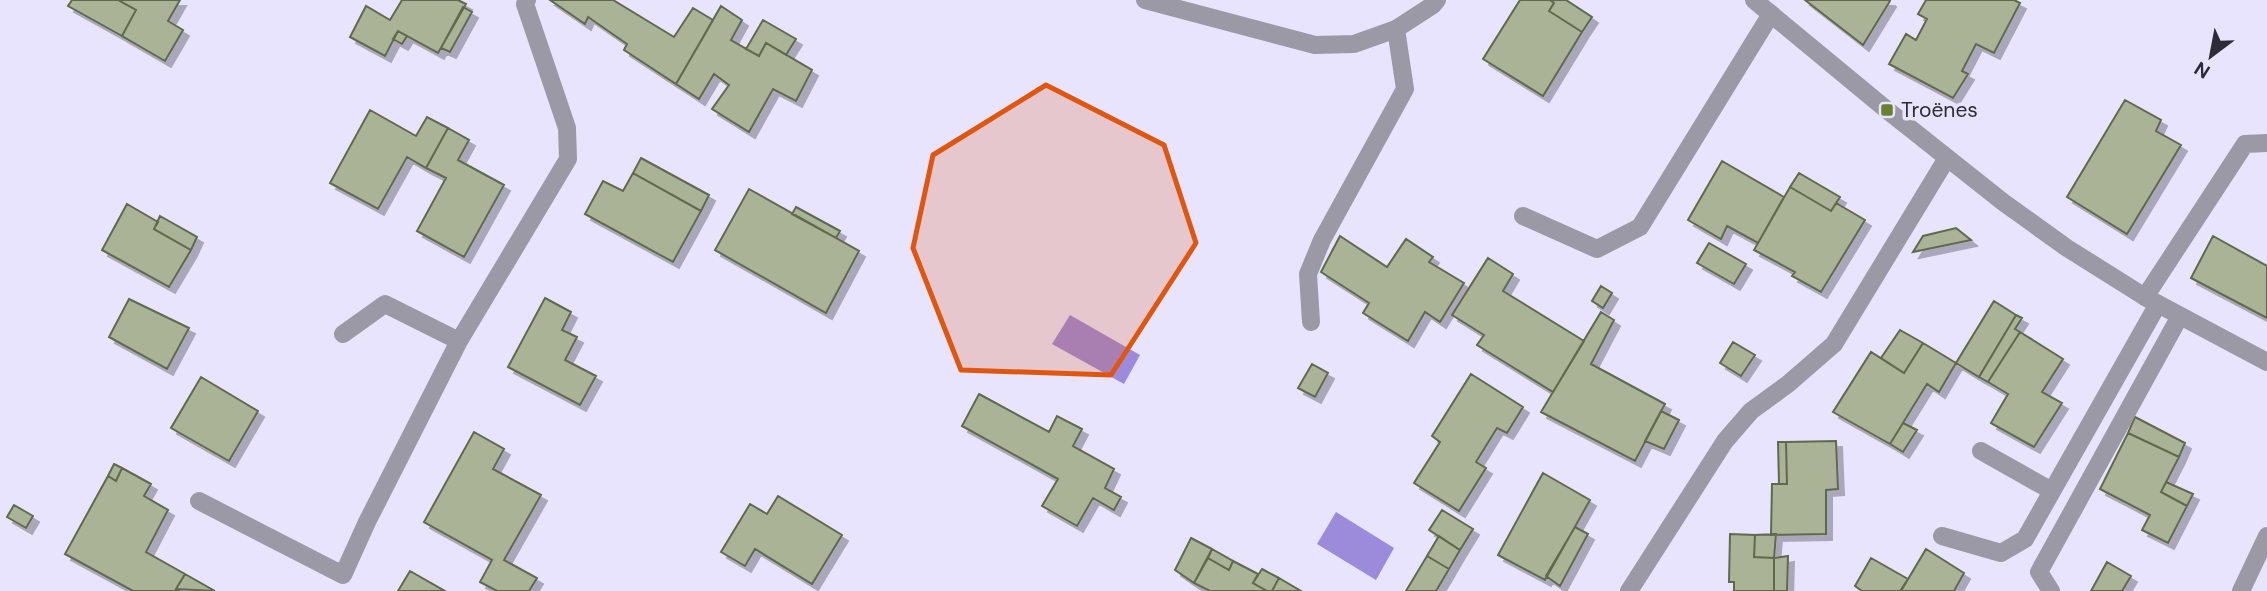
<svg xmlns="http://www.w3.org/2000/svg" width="2267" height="591" font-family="'DM Sans',sans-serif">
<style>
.water{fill:#9c8ada}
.building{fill:#aab396;stroke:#61694e;stroke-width:2;filter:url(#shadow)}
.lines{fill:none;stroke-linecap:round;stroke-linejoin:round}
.lane{stroke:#9b99a6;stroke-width:18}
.street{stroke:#9b99a6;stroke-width:18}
.marked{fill:#df570e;fill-opacity:0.2;stroke:#df570e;stroke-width:5;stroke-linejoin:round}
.poi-dot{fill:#6b7f2f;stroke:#e8e4fd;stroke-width:2.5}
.labels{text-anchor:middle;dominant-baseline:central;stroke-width:7;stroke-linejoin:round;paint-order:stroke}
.poi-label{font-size:21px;fill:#2d2b37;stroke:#e8e4fd;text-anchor:start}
</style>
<defs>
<filter id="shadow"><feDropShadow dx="6" dy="6" stdDeviation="0" flood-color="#0004"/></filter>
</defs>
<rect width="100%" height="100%" fill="#e8e4fd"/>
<path class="water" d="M1070 315 1140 355 1124 384 1052 344Z
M1336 512 1394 548 1376 580 1317 544Z"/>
<path class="building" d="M72 0H118L136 10 122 36 68 6Z
M118 0H180L168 21 183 30 165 61 122 36 136 10Z
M402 0H458L466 4 438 53 398 31 385 56 350 37 366 6 390 20Z
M550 0H613L674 37 693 8 713 20 676 84 624 50 627 44 588 17 585 24Z
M1520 0H1550L1554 3 1549 11 1582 32 1543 96 1483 59Z
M1550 0H1566L1592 17 1582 32 1549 11 1554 3Z
M1805 0H1889L1890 1 1863 45Z
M1926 0H2014L2020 3 1994 53 1976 44 1962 71 1968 74 1953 98 1889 64 1906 34 1916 40 1927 19 1918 14Z
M721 6 742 20 731 40 759 56 766 43 812 70 796 101 773 89 749 132 712 109 729 85 714 74 699 99 676 84Z
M463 7 472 12 450 52 441 48Z
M763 20 796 39 786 55 766 43 759 56 746 49Z
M398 31 407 36 402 44 393 39Z
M2125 100 2161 120 2156 131 2181 145 2127 234 2067 197Z
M370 110 416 136 427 117 448 128 426 168 407 157 378 209 330 183Z
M448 128 469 140 458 160 504 185 464 257 417 231 446 178 426 168Z
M641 158 709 195 701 211 633 173Z
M1722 161 1784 197 1758 243 1727 226 1721 239 1688 220Z
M633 173 701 211 673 262 585 214 603 181 623 191Z
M1799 173 1840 197 1831 211 1790 187Z
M1790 187 1831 211 1836 203 1865 220 1821 292 1792 276 1795 272 1754 250Z
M749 189 859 251 826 313 715 250Z
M127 204 158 222 154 229 191 250 169 287 102 250Z
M796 207 840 231 836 238 792 214Z
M160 216 197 237 191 250 154 229Z
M1956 228 1971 240 1913 252 1923 236Z
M1340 236 1387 267 1406 239 1433 257 1429 262 1464 283 1440 322 1425 312 1408 341 1363 313 1369 303 1321 272Z
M2213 236 2267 266V318L2191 278Z
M1709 243 1746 264 1734 284 1697 263Z
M1488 258 1513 274 1503 291 1584 341 1553 392 1477 345 1484 335 1452 315Z
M1601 286 1612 293 1603 308 1592 301Z
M545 298 571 312 562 330 577 337 565 360 596 376 580 405 508 367Z
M129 299 189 328 167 369 109 337Z
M1994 301 2016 315 1979 377 1956 363Z
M1601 312 1614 320 1591 364 1665 404 1635 461 1541 412Z
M2016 315 2022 318 2015 329 2020 332 1988 382 1979 377Z
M1900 330 1923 343 1904 373 1881 358Z
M2020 332 2063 359 2042 392 2062 403 2034 447 1991 423 2008 394 1988 382Z
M1733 342 1755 355 1741 376 1720 363Z
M1923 343 1956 363 1939 392 1927 384 1890 444 1833 412 1871 352 1904 373Z
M1312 364 1328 373 1315 397 1298 388Z
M1471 374 1523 407 1507 433 1497 428 1476 462 1486 468 1459 511 1414 483 1440 442 1432 436Z
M201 377 258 411 229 461 171 428Z
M979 394 1049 432 1057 416 1082 429 1073 446 1114 469 1105 488 1121 497 1114 510 1093 498 1077 526 1042 506 1058 479 962 426Z
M1661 411 1679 420 1664 449 1645 441Z
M2135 417 2185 443 2179 457 2128 433Z
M1903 423 1917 430 1903 452 1890 444Z
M474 432 504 449 493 469 541 495 504 560 537 578 529 591H497L480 582 492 560 424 522Z
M2128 433 2179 457 2161 492 2187 506 2168 543 2142 530 2150 515 2100 489Z
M1836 441 1838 489 1826 490V534L1771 535 1772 484H1787L1786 442Z
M1778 442H1786L1787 484H1779Z
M114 464 122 468 116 481 108 476Z
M122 468 151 484 144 496 168 510 146 552 185 574 176 589 179 591H133L65 554 108 476 116 481Z
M1543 473 1590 500 1545 580 1498 555Z
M2166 482 2193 494 2187 506 2161 492Z
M778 496 842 535 812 584 755 549 745 566 721 552 750 504 767 514Z
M14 505 33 516 26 528 7 517Z
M1442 510 1473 529 1460 550 1429 530Z
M1575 527 1588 534 1560 586 1546 576Z
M1730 534 1755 535 1754 557 1774 558V591H1734V582H1729Z
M1776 534 1774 558 1754 557 1755 535Z
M1439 536 1460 550 1449 569 1427 556Z
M1191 538 1212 549 1194 583 1175 570Z
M1212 549 1233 561 1229 570 1208 558Z
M1926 549 1964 573 1954 591H1901Z
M1427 556 1449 569 1436 591H1406Z
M1788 556 1787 591H1774V558Z
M1208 558 1229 570 1233 561 1258 574 1253 583 1267 591H1210L1194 583Z
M1871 558 1908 579 1900 591H1862L1855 586Z
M2107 562 2131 576 2122 591H2091Z
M1262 569 1279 578 1272 591H1267L1253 583Z
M410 571 445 591H398Z
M185 574 215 591 176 589Z
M1279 578 1301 591H1272Z"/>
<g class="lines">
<path class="lane" d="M1523 216 1597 249 1640 227 1771 14
M2145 297 2245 144 2267 143
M1311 322 1308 274 1322 240 1405 89 1396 29
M343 334 385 304 459 341
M1981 451 2052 491
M199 501 343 575 367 522 459 341 568 159 567 128 525 4 527 0
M1942 536 2001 553 2025 539 2158 304
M2051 591 2039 572 2180 316
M2241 591 2267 536"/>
<path class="street" d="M1145 0 1315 45 1354 44 1396 29 1433 5 1437 0
M1754 0 1887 110 2003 202 2067 248 2145 297 2267 362
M1629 591 1725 441 1751 411 1788 384 1834 344 1947 158"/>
</g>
<path class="marked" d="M1046 85 1164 145 1196 243 1111 375 961 370 913 248 933 155Z"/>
<rect class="poi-dot" x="1880" y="103" width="14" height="14" rx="3.5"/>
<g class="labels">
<g class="poi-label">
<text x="1901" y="110">Troënes</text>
</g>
</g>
<g transform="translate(2211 56) rotate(212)" stroke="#e8e4fd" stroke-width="5" paint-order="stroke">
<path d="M0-5L12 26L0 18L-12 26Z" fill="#2d2b37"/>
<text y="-10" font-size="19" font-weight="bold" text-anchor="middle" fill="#2d2b37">N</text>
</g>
</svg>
